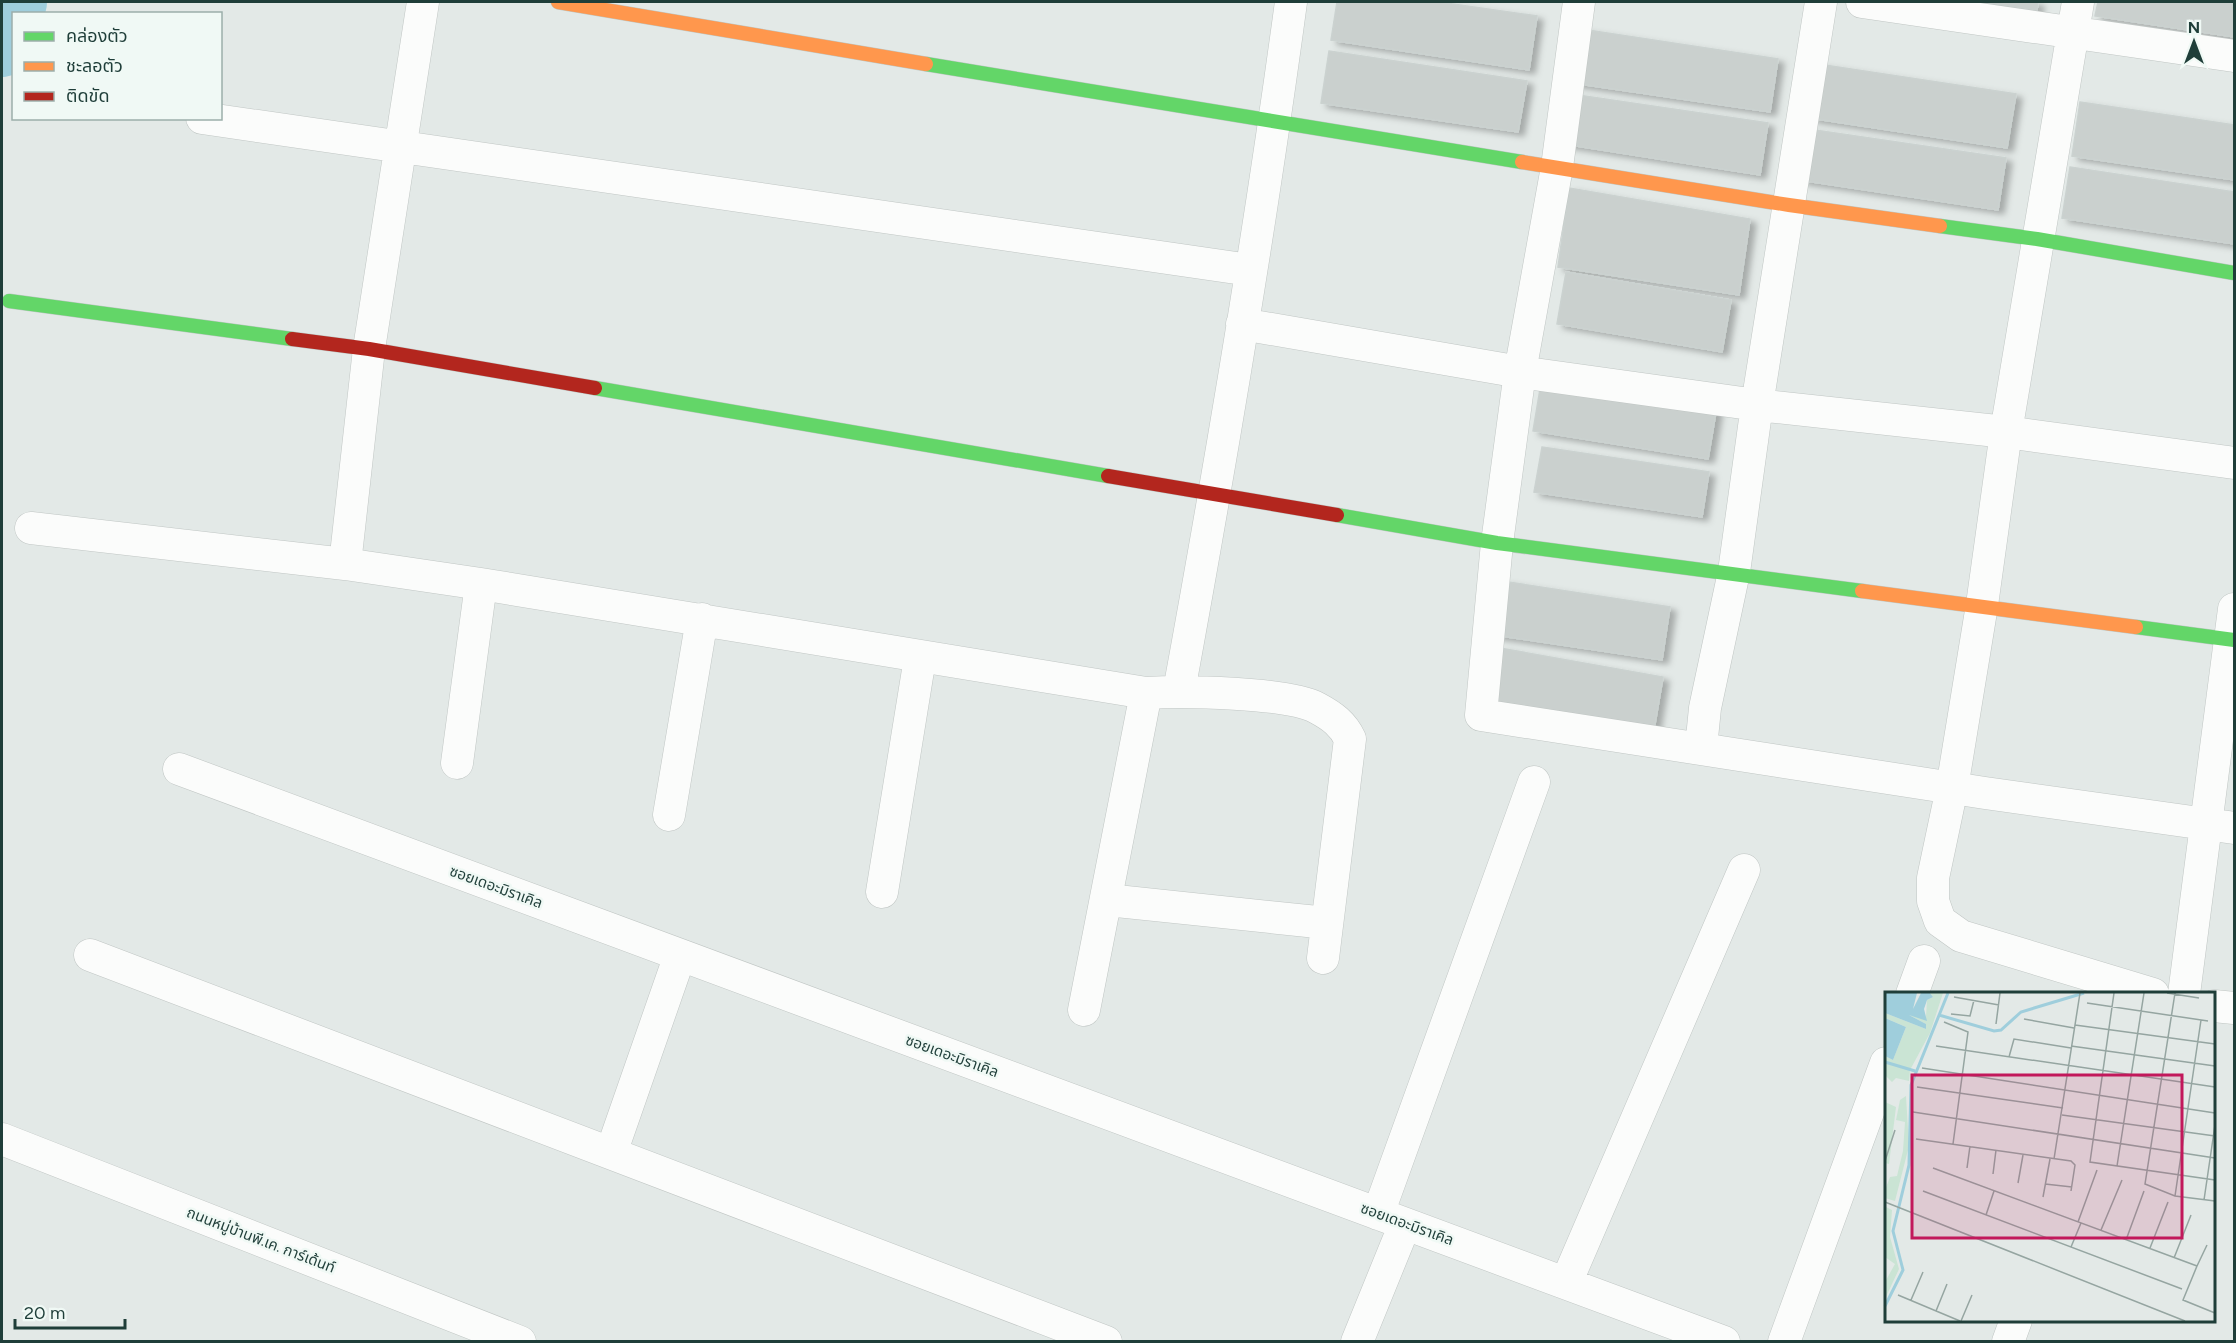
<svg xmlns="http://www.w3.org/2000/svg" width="2236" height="1343" font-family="Figtree,'Noto Sans Thai',sans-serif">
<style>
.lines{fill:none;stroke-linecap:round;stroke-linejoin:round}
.river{stroke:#9fcedc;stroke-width:66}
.building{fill:#cad0ce;stroke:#cbd2d0;stroke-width:1.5;filter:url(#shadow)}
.street-casing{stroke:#c0c6c4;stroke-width:33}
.fast-casing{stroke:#bec7c4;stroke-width:15}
.slow-casing{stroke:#bec7c4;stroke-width:15}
.jam-casing{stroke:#bec7c4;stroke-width:15}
.street{stroke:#fbfcfb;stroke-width:32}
.fast{stroke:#63d668;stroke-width:14}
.slow{stroke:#ff974d;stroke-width:14}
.jam{stroke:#b3261e;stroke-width:14}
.labels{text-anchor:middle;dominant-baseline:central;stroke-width:5;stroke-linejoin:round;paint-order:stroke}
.street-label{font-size:15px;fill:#1f3e39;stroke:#f0f9f5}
.inset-river{fill:none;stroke:#9fcedc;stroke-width:3}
.inset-road{fill:none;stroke:#95a5a1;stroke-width:1.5}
.view{fill:#c2185b;fill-opacity:0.15;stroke:#c2185b;stroke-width:3}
.inset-edge{fill:none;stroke:#1f3e39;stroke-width:3}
</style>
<defs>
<filter id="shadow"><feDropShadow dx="6" dy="4" stdDeviation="3" flood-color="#0004"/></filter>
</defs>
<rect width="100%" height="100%" fill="#e3e9e7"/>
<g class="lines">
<path class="river" d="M2 44 14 2"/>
</g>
<path class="building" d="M1337 2H1439L1537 16 1529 70 1331 40Z
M1976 2H2038L2037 11Z
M2098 2H2234V37L2095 16Z
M1581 29 1778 59 1770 112 1573 83Z
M1329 51 1527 81 1518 132 1321 103Z
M1818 64 2016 94 2007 148 1810 118Z
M1571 94 1768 123 1760 175 1563 144Z
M2080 102 2234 125V180L2072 156Z
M1808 129 2006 158 1998 210 1800 180Z
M2070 167 2234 192V244L2062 218Z
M1569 188 1750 219 1739 295 1558 267Z
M1566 272 1731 300 1722 352 1557 324Z
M1542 377 1717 406 1708 459 1533 431Z
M1542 447 1709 472 1702 517 1534 492Z
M1502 581 1670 607 1662 660 1494 635Z
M1500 648 1663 677 1653 736 1490 707Z"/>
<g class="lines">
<defs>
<path id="street" d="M1579 2 1557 167 1520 372 1497 543 1481 715 1985 793 2234 828
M1862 2 2234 56
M2078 2 2006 432 1982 605 1952 788 1933 878V901L1940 921 1961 936 2153 994
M202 118 1250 270
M1242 324 1520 372 1757 405 2006 432 2234 463
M31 528 345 564 481 584 1146 693C1183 691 1287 692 1317 708 1332 716 1343 724 1350 739L1323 958
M345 564 369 349 423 2
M1179 691C1221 462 1260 232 1291 2
M1701 748 1705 708 1734 572 1757 405 1821 2
M457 763 481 584
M179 769 1724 1342
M669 815 702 619
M882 892 920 658
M1107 900 1327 923
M90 955 1106 1342
M1912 994 1924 961
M2184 994 2234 609
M2214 1006 2234 1008
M1084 1010 1146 693
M2 1139 520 1342
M611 1153 680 955
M1378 1214 1534 782
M1566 1283 1744 870
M1357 1342 1405 1224
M1784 1342 1886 1063
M2008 1342 2016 1320"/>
<path id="fast" d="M926 64 1522 162
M1940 226 2037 239 2234 273
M9 301 292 339
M595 388 1108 476
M1337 515 1497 543 1862 591
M2136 627 2234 640"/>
<path id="slow" d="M558 2 926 64
M1522 162 1789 205 1940 226
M1862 591 2136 627"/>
<path id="jam" d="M292 339 369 349 595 388
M1108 476 1337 515"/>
</defs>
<use href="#street" class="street-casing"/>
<use href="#fast" class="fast-casing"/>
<use href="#slow" class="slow-casing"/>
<use href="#jam" class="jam-casing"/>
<use href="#street" class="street"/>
<use href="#fast" class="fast"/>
<use href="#slow" class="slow"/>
<use href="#jam" class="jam"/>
</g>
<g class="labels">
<g class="street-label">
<text transform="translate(496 887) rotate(20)">ซอยเดอะมิราเคิล</text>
<text transform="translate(952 1056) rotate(20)">ซอยเดอะมิราเคิล</text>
<text transform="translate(1407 1224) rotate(20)">ซอยเดอะมิราเคิล</text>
<text transform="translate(261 1240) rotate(21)">ถนนหมู่บ้านพี.เค. การ์เด้นท์</text>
</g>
</g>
<g transform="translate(1885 992)">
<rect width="330" height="330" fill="#e3e9e7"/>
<path d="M45 1H58L45 41 25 78 24 89 11 86 7 90 0 83V64L8 68 21 35 0 26V21L41 37V32L24 23 41 25 42 8 48 5ZM21 104 24 154 10 209 0 206V198L5 185 12 184 18 159 20 130 11 128 15 108ZM0 110 11 115 4 172 0 171ZM1 215 7 218 5 245 14 277 0 307V290L10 272 0 265Z" fill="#cae4d4"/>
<path d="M0 1H32L28 17 36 1H45L48 5 42 8 39 17 42 29 24 23 41 32V37L0 21ZM0 26 21 35 8 68 0 64Z" fill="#9fcedc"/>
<path class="inset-river" d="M54 23 109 39 116 38 136 20 199 1M0 70 30 79M0 314 18 278 8 239 24 173 26 93 63 1"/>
<path class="inset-road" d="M229 1 205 170 330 188M282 1 314 6M290 1 260 192 290 204 330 209M69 5 114 13M202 11 323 29M66 22 85 24 89 8M139 27 189 36M59 30 83 40 68 152M111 32 115 1M190 33 330 52M51 54 330 95M186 54 330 74M124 65 129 47 186 56M37 76 330 121M32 95 178 116M28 120 330 166M177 123 330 144M31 147 186 169 190 173 186 199M169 167 195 1M0 169 10 138M232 174 259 1M48 176 312 274 298 308 330 321M82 176 85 154M108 182 111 158M133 191 138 163M160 192 187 195M38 199 297 297M290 204 316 28M158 205 165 167M319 208 330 133M0 210 300 329M101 223 109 199M193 230 212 178M216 238 237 188M241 248 259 199M186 255 196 231M265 256 283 210M289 266 306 223M312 274 322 253M13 303 75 329M26 308 38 280M51 319 62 292M76 329 87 303"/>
<path class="view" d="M27 83H297V246H27Z"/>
<rect width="330" height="330" class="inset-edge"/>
</g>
<rect width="2236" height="1343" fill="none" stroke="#1f3e39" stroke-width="6"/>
<rect x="12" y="12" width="210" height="108" fill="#f0f9f5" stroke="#9caeaa" stroke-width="1.5"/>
<rect x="24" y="32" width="30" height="9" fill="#63d668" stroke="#9caeaa" stroke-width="1.5"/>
<text x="66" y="42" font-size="18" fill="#1f3e39">คล่องตัว</text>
<rect x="24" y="62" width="30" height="9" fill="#ff974d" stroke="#9caeaa" stroke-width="1.5"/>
<text x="66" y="72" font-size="18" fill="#1f3e39">ชะลอตัว</text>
<rect x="24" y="92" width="30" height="9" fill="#b3261e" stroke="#9caeaa" stroke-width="1.5"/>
<text x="66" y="102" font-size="18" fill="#1f3e39">ติดขัด</text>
<g transform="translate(2194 42)" stroke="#f0f9f5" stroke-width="4.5" paint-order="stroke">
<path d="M0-4.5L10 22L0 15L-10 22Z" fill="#1f3e39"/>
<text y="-9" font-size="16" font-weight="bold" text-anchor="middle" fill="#1f3e39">N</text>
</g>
<path d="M15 1319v9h110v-9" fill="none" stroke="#1f3e39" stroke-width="3"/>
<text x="24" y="1319" font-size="18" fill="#1f3e39" stroke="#f0f9f5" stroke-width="4.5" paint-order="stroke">20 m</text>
</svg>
